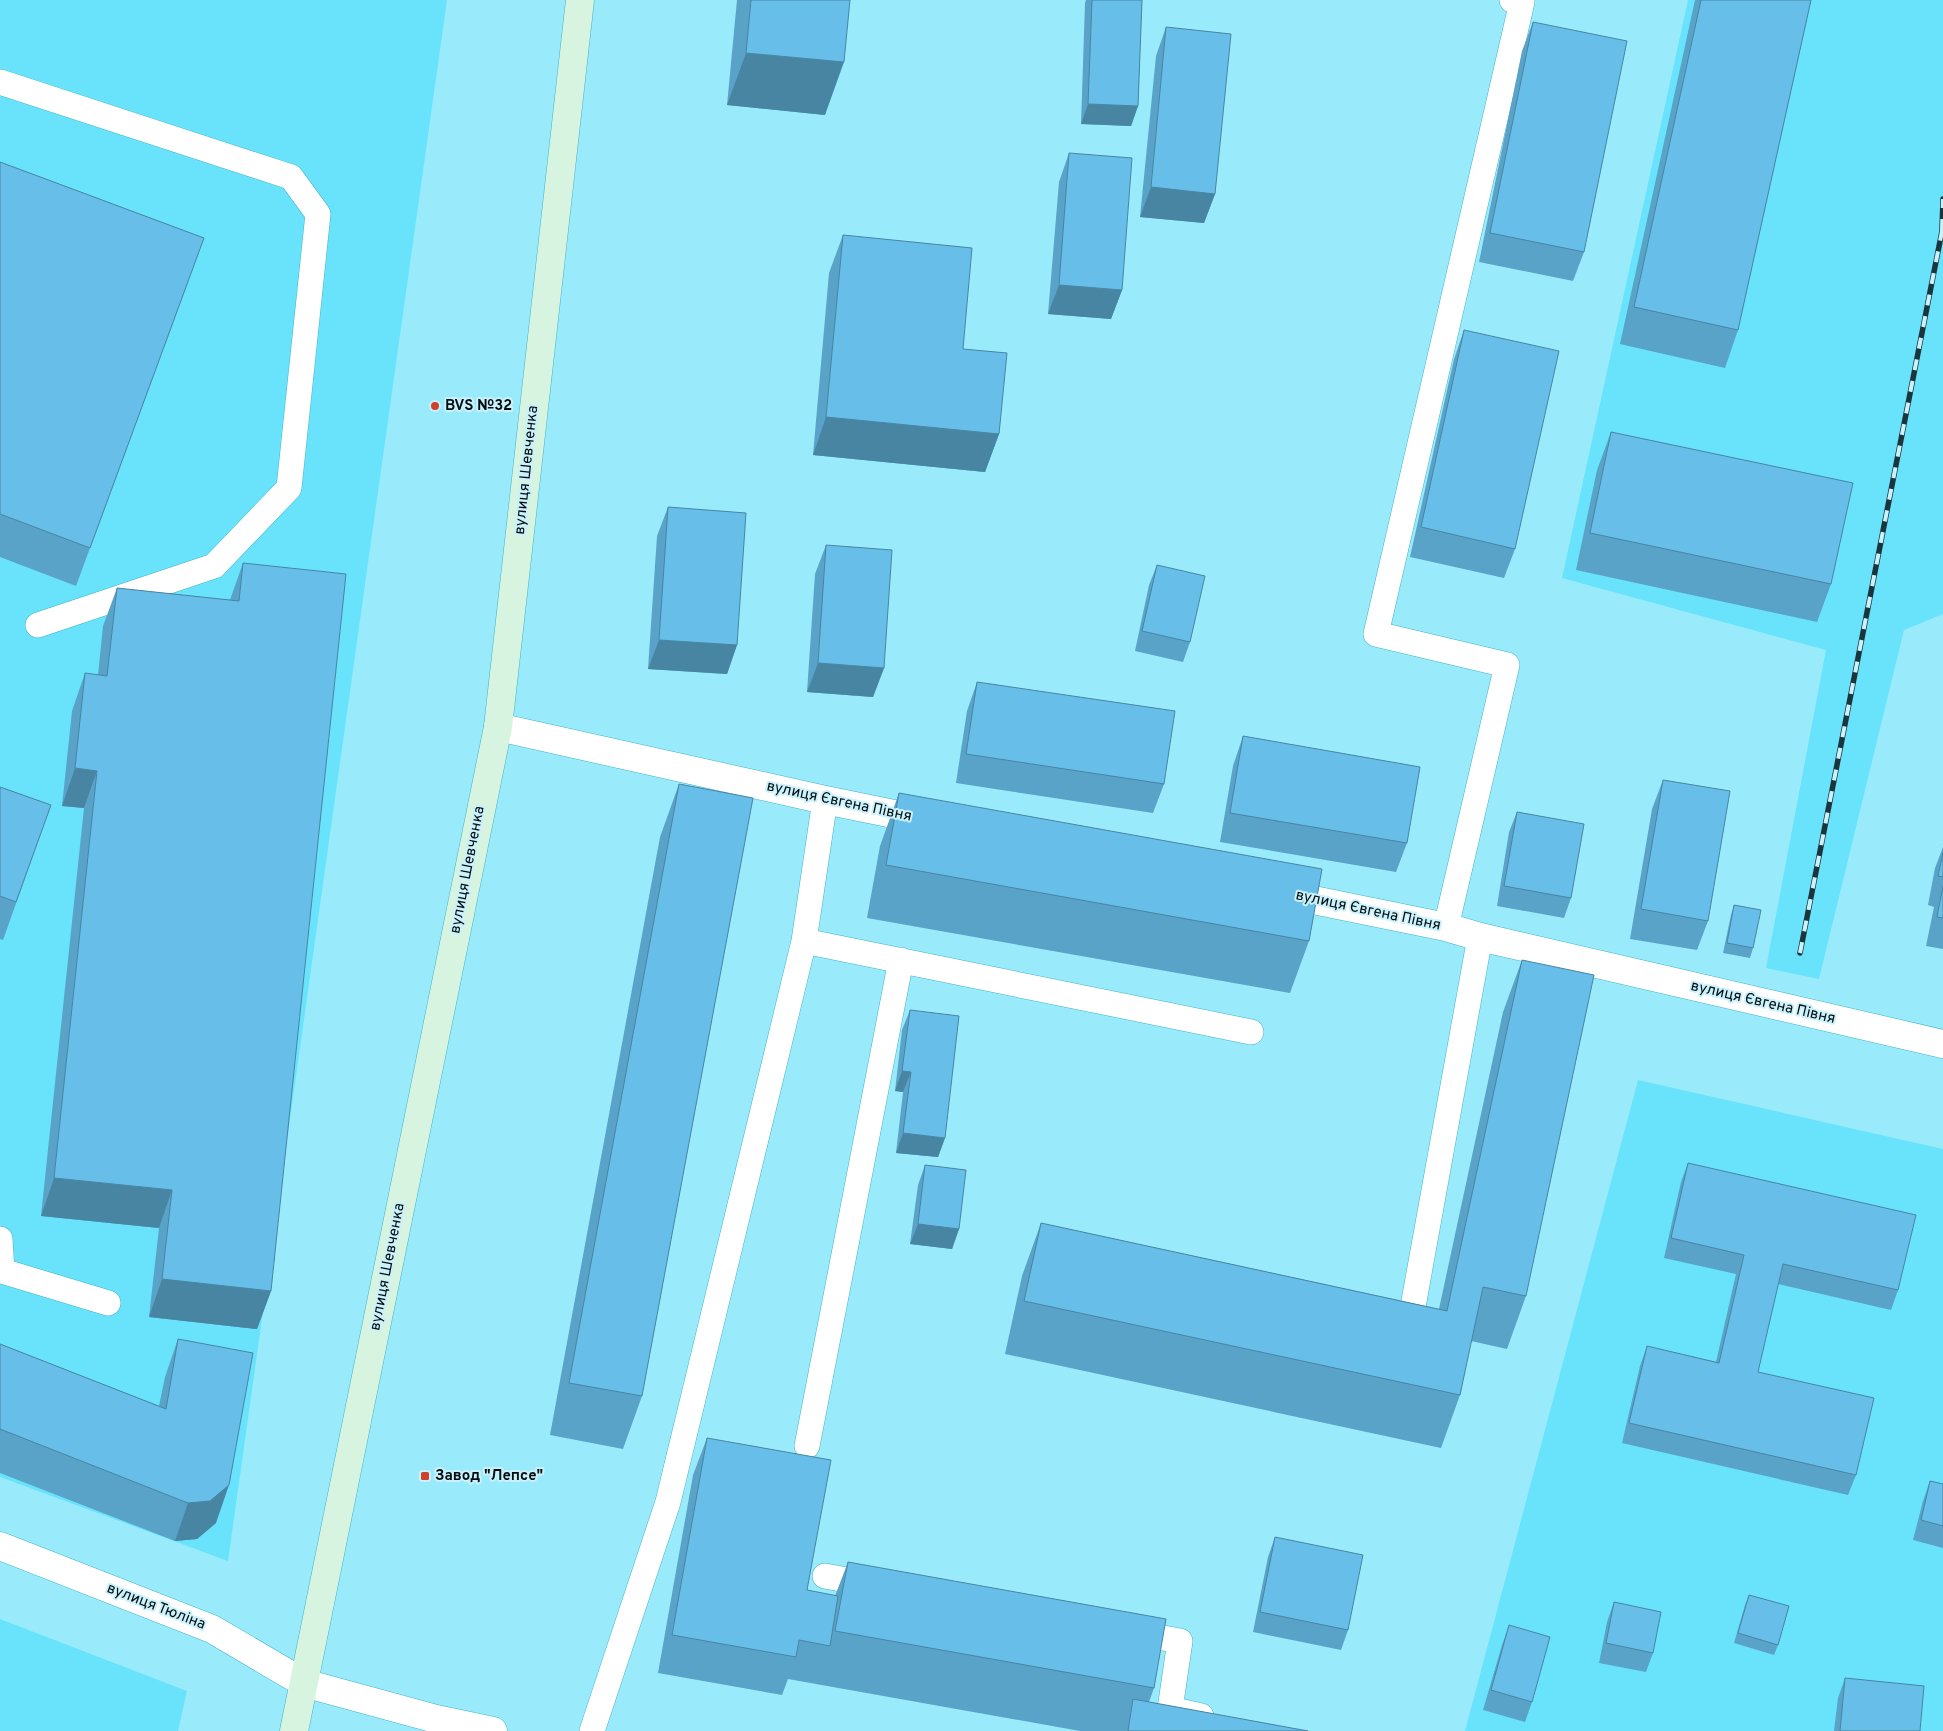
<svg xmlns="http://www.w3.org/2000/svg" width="1943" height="1731" font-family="Overpass,sans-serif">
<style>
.built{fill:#68e3fb}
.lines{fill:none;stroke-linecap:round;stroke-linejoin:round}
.service-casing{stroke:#43b3c8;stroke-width:26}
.minor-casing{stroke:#43b3c8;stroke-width:29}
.secondary-casing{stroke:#43b3c8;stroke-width:29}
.service{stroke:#fff;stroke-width:25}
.minor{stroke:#fff;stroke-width:28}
.secondary{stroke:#d6f4df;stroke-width:28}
.rail-casing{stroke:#1b353d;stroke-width:5.5}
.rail{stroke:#cbf1fa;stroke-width:4;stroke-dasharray:11;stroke-linecap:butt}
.wall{fill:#59a3c8}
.shaded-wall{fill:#4885a3}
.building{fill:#67bee9;stroke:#4885a3}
.poi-dot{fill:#cd422b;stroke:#cbf1fa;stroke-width:2}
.labels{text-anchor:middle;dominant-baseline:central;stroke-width:4;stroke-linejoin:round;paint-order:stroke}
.poi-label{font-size:15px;font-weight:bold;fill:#000e13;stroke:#cbf1fa;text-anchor:start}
.street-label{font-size:15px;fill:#000e13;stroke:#cbf1fa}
</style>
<rect width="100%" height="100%" fill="#99ebfc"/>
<path class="built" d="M0 0H447L228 1561 0 1477Z
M1688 0H1943V614L1904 630 1819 979 1766 968 1826 650 1562 578Z
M1638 1080 1943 1149V1731H1465Z
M0 1619 187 1691 178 1731H0Z"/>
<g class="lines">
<defs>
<path id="service" d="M0 82 291 177 318 214 289 488 214 566 38 625
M1446 927 1507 665 1376 634 1522 2 1512 0
M804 941 1251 1032
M0 1239 2 1271 108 1303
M1405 1333 1408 1334 1480 937
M807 1446 901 960
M825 1576 874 1585
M1129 1632 1180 1641 1170 1709 1201 1716
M592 1731 668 1502 804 941 825 800"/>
<path id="minor" d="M498 727 825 800 928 821
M1279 893 1446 927 1480 937 1943 1044
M0 1546 212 1629 304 1683 436 1719 493 1731"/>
<path id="secondary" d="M294 1731 498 727 580 0"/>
</defs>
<use href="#service" class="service-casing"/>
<use href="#minor" class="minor-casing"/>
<use href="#secondary" class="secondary-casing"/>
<use href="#service" class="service"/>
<use href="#minor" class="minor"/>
<use href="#secondary" class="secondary"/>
<defs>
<path id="rail" d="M1942 230 1943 199
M1800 953 1943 226"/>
</defs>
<use href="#rail" class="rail-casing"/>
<use href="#rail" class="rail"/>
</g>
<path class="wall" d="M737 0H850L825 115 727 105Z
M1086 0H1142L1138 106 1131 126 1081 124 1085 3Z
M1695 0H1811L1738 330 1725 368 1620 344Z
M1533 22 1584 252 1573 281 1479 262 1522 51Z
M1166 27 1215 194 1204 223 1140 217 1156 56Z
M1069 153 1122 290 1111 319 1048 314 1059 182Z
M0 162 204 238 76 586 0 557Z
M843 235 963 349 999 434 985 472 813 455 829 273Z
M1464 330 1515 549 1504 578 1410 557 1454 359Z
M1611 432 1831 584 1817 622 1576 570 1597 470Z
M668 507 737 645 727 674 648 669 657 536Z
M826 545 884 668 873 697 807 692 815 574Z
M243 563 271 1291 257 1329 149 1317 159 1228 41 1216 84 808 62 806 72 711 85 673 98 675 103 626 117 588 230 600Z
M1157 565 1190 642 1183 662 1135 651 1149 585Z
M977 682 1164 784 1153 813 956 783 967 711Z
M1243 736 1407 843 1396 872 1220 842 1233 766Z
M1663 780 1708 921 1697 950 1630 939 1652 809Z
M679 784 642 1396 623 1449 550 1435 660 837Z
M0 787 51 805 3 940 0 939Z
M899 793 1309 941 1290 993 867 918 880 846Z
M1517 812 1571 898 1564 918 1497 906 1509 832Z
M1943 847V949L1926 946 1934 907 1928 905 1935 868Z
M1734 905 1753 948 1750 958 1723 953 1731 915Z
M1522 960 1526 1296 1507 1349 1471 1341 1460 1395 1441 1448 1005 1354 1022 1276 1041 1223 1439 1309 1503 1012Z
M910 1010 945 1138 938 1157 896 1153 903 1092 895 1091 902 1030Z
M1688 1163 1898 1290 1891 1310 1778 1284 1758 1372 1856 1475 1848 1495 1622 1443 1640 1366 1647 1346 1716 1362 1736 1274 1664 1258 1681 1182Z
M925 1165 959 1229 952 1249 910 1244 918 1185Z
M178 1339 216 1523 197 1539 175 1541 0 1473V1344L159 1406 165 1377Z
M707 1438 807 1590 835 1596 848 1562 1154 1688 1149 1702 1308 1731H1080L788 1679 782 1695 658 1673 693 1475Z
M1930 1481 1943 1484V1548L1913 1540 1923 1501Z
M1275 1537 1348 1630 1341 1650 1253 1632 1268 1557Z
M1749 1595 1778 1645 1774 1655 1734 1643 1745 1605Z
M1614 1602 1653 1653 1646 1672 1599 1663 1607 1622Z
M1509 1625 1532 1702 1525 1722 1483 1710 1502 1645Z
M1845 1678 1920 1731H1834L1838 1698Z"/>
<path class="shaded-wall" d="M746 53 844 62 825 115 727 105Z
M1088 104 1138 106 1131 126 1081 124Z
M1151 187 1215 194 1204 223 1140 217Z
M1059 285 1122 290 1111 319 1048 314Z
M826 417 999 434 985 472 813 455Z
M659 640 737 645 727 674 648 669Z
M818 663 884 668 873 697 807 692Z
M75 768 97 771 84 808 62 806Z
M902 1071 911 1072 903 1092 895 1091Z
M903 1133 945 1138 938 1157 896 1153Z
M54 1178 172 1190 159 1228 41 1216Z
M918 1224 959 1229 952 1249 910 1244Z
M162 1279 271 1291 257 1329 149 1317Z
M229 1485 216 1523 197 1539 175 1541 188 1503Z"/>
<path class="building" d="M751 0H850L844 62 746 53Z
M1092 0H1142L1138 106 1088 104Z
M1701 0H1811L1738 330 1634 307Z
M1533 22 1627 41 1584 252 1490 233Z
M1166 27 1231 34 1215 194 1151 187Z
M1069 153 1132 158 1122 290 1059 285Z
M0 162 204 238 90 548 0 514Z
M843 235 972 248 963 349 1007 353 999 434 826 417Z
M1464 330 1559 351 1515 549 1421 527Z
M1611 432 1853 483 1831 584 1590 533Z
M668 507 746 513 737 645 659 640Z
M826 545 892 550 884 668 818 663Z
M243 563 346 574 271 1291 162 1279 172 1190 54 1178 97 771 75 768 85 673 107 676 117 588 239 601Z
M1157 565 1205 576 1190 642 1142 631Z
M977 682 1175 711 1164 784 966 754Z
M1243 736 1420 767 1407 843 1230 813Z
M1663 780 1730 791 1708 921 1641 909Z
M679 784 753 798 642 1396 569 1383Z
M0 787 51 805 16 902 0 896Z
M899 793 1322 869 1309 941 886 865Z
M1517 812 1584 824 1571 898 1504 886Z
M1943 853V877L1938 876Z
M1943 886V918L1937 917Z
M1734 905 1761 910 1753 948 1727 943Z
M1522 960 1594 975 1526 1296 1483 1287 1460 1395 1024 1301 1041 1223 1447 1311Z
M910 1010 959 1016 945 1138 903 1133 911 1072 902 1071Z
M1688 1163 1916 1215 1898 1290 1783 1264 1758 1372 1874 1398 1856 1475 1629 1423 1647 1346 1719 1363 1744 1255 1671 1238Z
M925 1165 966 1170 959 1229 918 1224Z
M178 1339 253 1353 229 1485 210 1501 188 1503 0 1429V1344L166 1409Z
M707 1438 831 1460 807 1590 838 1596 830 1646 799 1640 796 1657 672 1635Z
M1930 1481 1943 1484V1526L1921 1520Z
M1275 1537 1363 1555 1348 1630 1260 1612Z
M848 1562 1166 1619 1154 1688 835 1631Z
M1749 1595 1789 1606 1778 1645 1738 1633Z
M1614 1602 1661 1612 1653 1653 1606 1643Z
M1509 1625 1550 1637 1532 1702 1491 1690Z
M1845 1678 1924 1686 1920 1731H1840Z
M1133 1699 1308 1731H1128Z"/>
<g class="poi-dot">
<circle cx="435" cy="406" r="5"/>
<rect x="420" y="1471" width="10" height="10" rx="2.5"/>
</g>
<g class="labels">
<g class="poi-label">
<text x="445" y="406">BVS №32</text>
<text x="435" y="1476">Завод "Лепсе"</text>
</g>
<g class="street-label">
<text transform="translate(527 470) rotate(-84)">вулиця Шевченка</text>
<text transform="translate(839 802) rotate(12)">вулиця Євгена Півня</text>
<text transform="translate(468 870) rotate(-79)">вулиця Шевченка</text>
<text transform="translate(1368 911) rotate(12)">вулиця Євгена Півня</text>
<text transform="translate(1763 1003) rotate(13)">вулиця Євгена Півня</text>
<text transform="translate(388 1267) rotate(-79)">вулиця Шевченка</text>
<text transform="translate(156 1607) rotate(21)">вулиця Тюліна</text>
</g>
</g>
</svg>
